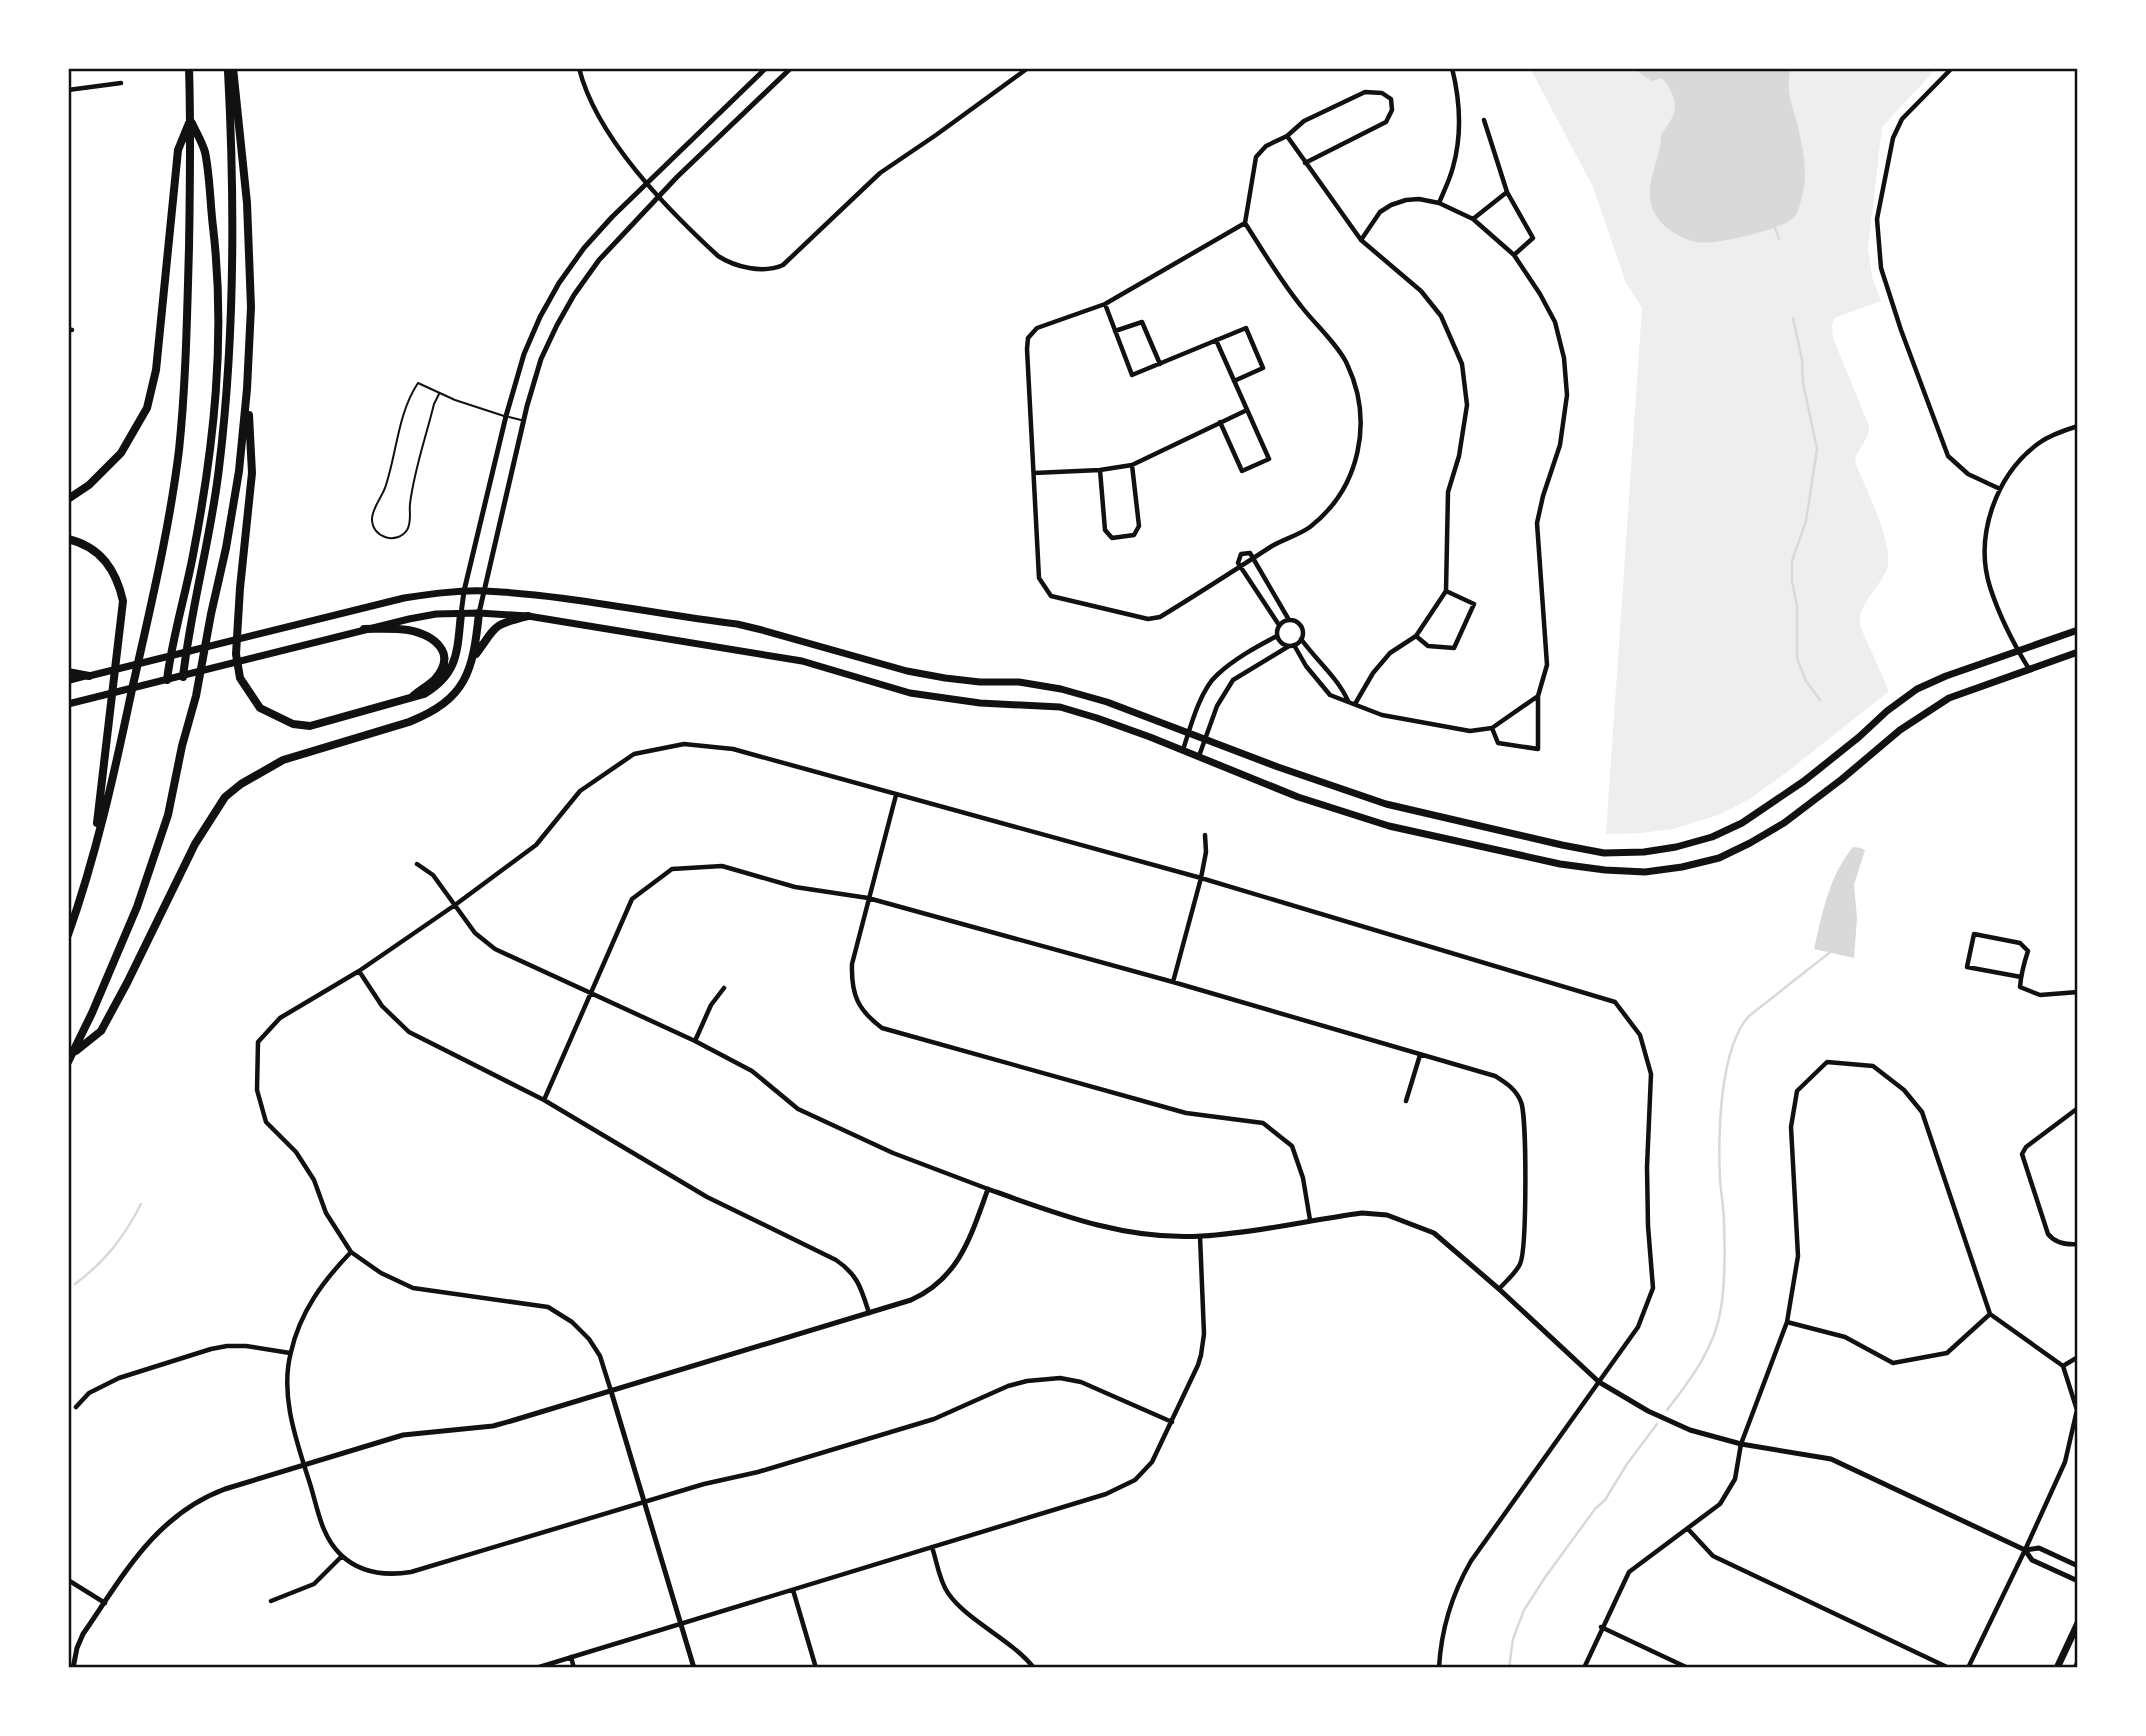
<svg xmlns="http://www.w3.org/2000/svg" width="2146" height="1736" font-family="Georgia,serif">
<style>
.green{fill:#eee}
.water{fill:#d9d9d9}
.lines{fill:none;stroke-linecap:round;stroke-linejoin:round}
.stream{stroke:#d9d9d9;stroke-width:2.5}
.service{stroke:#111;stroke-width:2}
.minor{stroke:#111;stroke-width:4.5}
.tertiary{stroke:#111;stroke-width:5}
.secondary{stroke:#111;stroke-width:6}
.primary{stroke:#111;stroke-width:7}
.trunk{stroke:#111;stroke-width:7}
.motorway{stroke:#111;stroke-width:8}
.neatline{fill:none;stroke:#111;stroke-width:2.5}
</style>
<rect width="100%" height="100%" fill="#fff"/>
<path class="green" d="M1530 68H1937L1882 127 1868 248 1872 277 1881 301 1834 318 1832 325 1833 338 1869 426C1870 441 1856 448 1855 462 1865 487 1895 545 1887 569 1879 589 1857 604 1860 626L1889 691 1787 772 1751 798 1721 814 1673 829 1640 833 1606 834 1642 308 1626 283 1593 187Z"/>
<path class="water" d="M1632 68H1791C1783 92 1796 112 1800 136 1805 159 1808 180 1800 204 1799 208 1797 215 1793 218 1782 230 1713 246 1696 242 1680 238 1662 228 1654 212 1641 187 1662 158 1661 134 1679 112 1680 101 1662 78L1652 81Z
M1853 847 1861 848 1865 850 1854 885 1857 918 1854 958 1814 949C1822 914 1829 876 1853 847Z"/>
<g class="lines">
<path class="stream" d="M1774 225 1779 239
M1793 318 1802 360 1803 383 1817 449 1806 521 1792 561V581L1797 606V658L1806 681 1820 700
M75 1284C105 1262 124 1237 141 1204
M1667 1410C1691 1379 1715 1348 1721 1308 1725 1283 1725 1248 1724 1223 1724 1208 1721 1194 1720 1180 1718 1137 1719 1049 1749 1016L1829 953 1830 950
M1509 1668 1513 1639 1524 1610 1546 1576 1595 1509 1605 1500 1627 1464 1657 1424"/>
<path class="service" d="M439 394 434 404C426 437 414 470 410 504 409 512 412 522 407 530 397 545 372 538 372 519 372 508 383 496 386 485 397 451 398 413 418 383L455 400 504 416
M509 417 521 420"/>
<path class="minor" d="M579 68C596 137 666 208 718 256 735 267 763 274 783 265L880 173 936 135 1028 68
M1952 68 1902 119 1893 138 1877 219 1881 268 1901 330 1948 456 1968 474 2000 489
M68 90 121 83
M1484 120 1507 192 1533 238 1514 255
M1287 136 1361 240 1421 291 1441 316 1462 364 1467 405 1459 456 1448 492 1446 591 1416 636 1390 653 1373 673 1355 704
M1439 203C1444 191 1450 179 1453 167 1462 135 1460 100 1452 68
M1473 219 1507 192
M1245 223C1263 251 1280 280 1301 306 1314 323 1339 346 1347 364 1374 421 1360 488 1310 527 1299 535 1284 539 1272 546 1235 570 1198 594 1160 617L1148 619 1051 596 1039 578 1027 349 1028 338 1037 328 1105 304Z
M1245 223 1256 157 1266 146 1287 136 1304 121 1365 92 1382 93 1391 99 1392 110 1386 122 1305 163
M1105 304 1132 375 1246 328 1263 368 1234 381
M68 329 72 330
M1115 331 1142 322 1160 364
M1216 340 1269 459 1242 471 1220 422
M1100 470 1105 530 1112 538 1134 535 1139 526 1132 465
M1034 473 1100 470 1132 465 1247 410
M1277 633a13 13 0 1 1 26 0a13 13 0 1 1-26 0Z
M1279 625 1238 563 1241 554 1250 553 1289 620
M1416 636 1428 646 1454 648 1474 604 1446 591
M1301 639C1316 660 1338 678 1348 701
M1294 645 1306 666 1330 695 1382 715 1470 731 1492 728 1538 696 1547 665 1537 523 1543 496 1560 445 1567 395 1564 358 1555 322 1540 294 1514 255 1473 219 1439 203 1419 199 1406 200 1391 205 1380 212 1361 240
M2029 669C2013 643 1999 615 1990 587 1974 536 1996 474 2039 443 2050 435 2065 430 2078 426
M1492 728 1498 743 1538 749V697
M1183 750C1190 728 1200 690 1217 675 1234 659 1256 647 1277 636
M1199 756 1217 706 1233 680 1289 646
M896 795 852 964C851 995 858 1010 882 1028L1186 1113 1263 1123 1292 1146 1303 1178 1310 1220
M417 864 433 875 475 933 495 949 695 1041 752 1071 798 1109 893 1153 988 1189
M359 971 382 1006 409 1032 544 1100 707 1197 836 1260C858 1275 861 1288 869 1313
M2021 977 1967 967 1974 934 2020 943 2028 951C2024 963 2021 974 2020 987L2040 995 2078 992
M1173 982 1201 878 1206 852 1205 835
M695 1041 711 1005 724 988
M544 1100 632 899 672 869 722 866 795 887 868 898 1173 982 1495 1076C1506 1083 1516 1089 1521 1102 1527 1116 1527 1250 1520 1264 1516 1273 1506 1281 1499 1289
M1406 1101 1420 1055
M2078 1108 2026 1147 2022 1154 2048 1234C2055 1243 2066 1245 2078 1244
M351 1252C323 1281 300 1312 291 1352 279 1397 298 1445 311 1487 318 1511 322 1537 341 1555 360 1573 386 1576 411 1572L704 1484 758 1472 934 1419 1008 1386 1027 1381 1060 1378 1081 1382 1172 1422
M1787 1322 1845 1337 1893 1363 1947 1353 1990 1314
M2063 1366 2078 1357
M611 1391 600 1356 589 1339 572 1322 548 1307 413 1288 381 1273 351 1252 326 1213 314 1180 296 1152 266 1122 257 1090 258 1042 280 1018 359 971 455 905 536 845 580 791 634 754 684 744 733 749 1201 878 1615 1002 1640 1035 1651 1074 1647 1167 1648 1226 1653 1288 1638 1327 1471 1561C1452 1594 1441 1630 1439 1668
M76 1407 89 1393 119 1378 211 1349 227 1346H246L290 1353
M1688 1529 1713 1556 1949 1668
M932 1547C937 1562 939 1580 948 1593 967 1621 1011 1639 1034 1668
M68 1580 105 1603
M793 1590 816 1668
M271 1601 314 1584 342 1556
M1601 1627 1688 1668
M571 1657 574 1668
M536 1668 1106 1494 1135 1480 1152 1462 1198 1365 1201 1355 1204 1334 1200 1236
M1584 1668 1629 1572 1720 1504 1735 1479 1741 1444 1787 1322 1798 1256 1791 1127 1797 1091 1827 1062 1873 1066 1904 1090 1922 1112 1990 1314 2063 1366 2077 1410 2065 1462 2025 1550 1968 1668"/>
<path class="tertiary" d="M479 613 527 406 541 359 557 325 574 295 599 260 677 177 791 68
M461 614 464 591 506 416 524 354 540 317 559 283 584 248 612 217 766 68
M611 1391 694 1668
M2025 1550 2039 1548 2078 1566
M73 1668 77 1648 83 1634C123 1576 155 1515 225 1489L403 1435 493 1426 511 1421 911 1300C960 1278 971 1235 988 1189 1057 1214 1127 1241 1202 1236 1256 1233 1309 1220 1362 1213L1387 1215 1434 1233 1499 1289 1599 1382 1648 1411 1690 1430 1741 1444 1831 1459 2025 1550 2032 1560 2078 1581"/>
<path class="secondary" d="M68 681 87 676"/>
<path class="primary" d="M2057 1668 2078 1623
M2076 1668 2078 1664"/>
<path class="trunk" d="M89 676 404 598C431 594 458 590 485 591 570 595 653 614 737 624L762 630 907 671 945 678 980 682H1019L1061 689 1107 702 1278 767 1386 804 1562 845 1604 853 1644 852 1676 847 1712 837 1742 823 1804 781 1859 737 1887 711 1917 689 1946 676 2078 630
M68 704 409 619 436 614 479 613 528 616 802 661 910 693 980 703 1060 707 1097 718 1150 737 1298 797 1389 826 1560 864 1605 870 1645 872 1682 867 1719 858 1750 843 1784 823 1842 779 1900 730 1949 698 2078 652"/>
<path class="motorway" d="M249 415 252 473 240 588 236 654 240 678 260 708 293 724 310 726 424 694C459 673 457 651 461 614
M68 499 89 485 121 453 147 408 156 370 178 150 189 123
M68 539C101 547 116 570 123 601L97 823
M364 629C379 629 394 628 408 630 434 635 458 653 435 679 429 685 420 690 413 696
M476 654C497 626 491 625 528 616
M68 672 89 676
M183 677C191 606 211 538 219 468 235 337 235 203 228 71
M167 680C172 638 185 597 193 555 214 446 226 338 213 227 210 202 210 176 205 152 202 142 196 132 192 123
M68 935C96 856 114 775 131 694 149 613 169 532 179 450 186 383 187 316 189 248 190 188 191 128 189 68
M76 1051 101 1031 127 983 195 844 225 797 241 784 283 760 409 722C467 699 473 671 479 613
M68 1062 92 1013 137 907 168 815 182 746 196 696 211 614 226 548 239 471 247 389 251 307 247 203 233 68"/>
</g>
<rect width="2146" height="1736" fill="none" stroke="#ffffff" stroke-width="140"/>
<rect x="70" y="70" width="2006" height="1596" class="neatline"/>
</svg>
